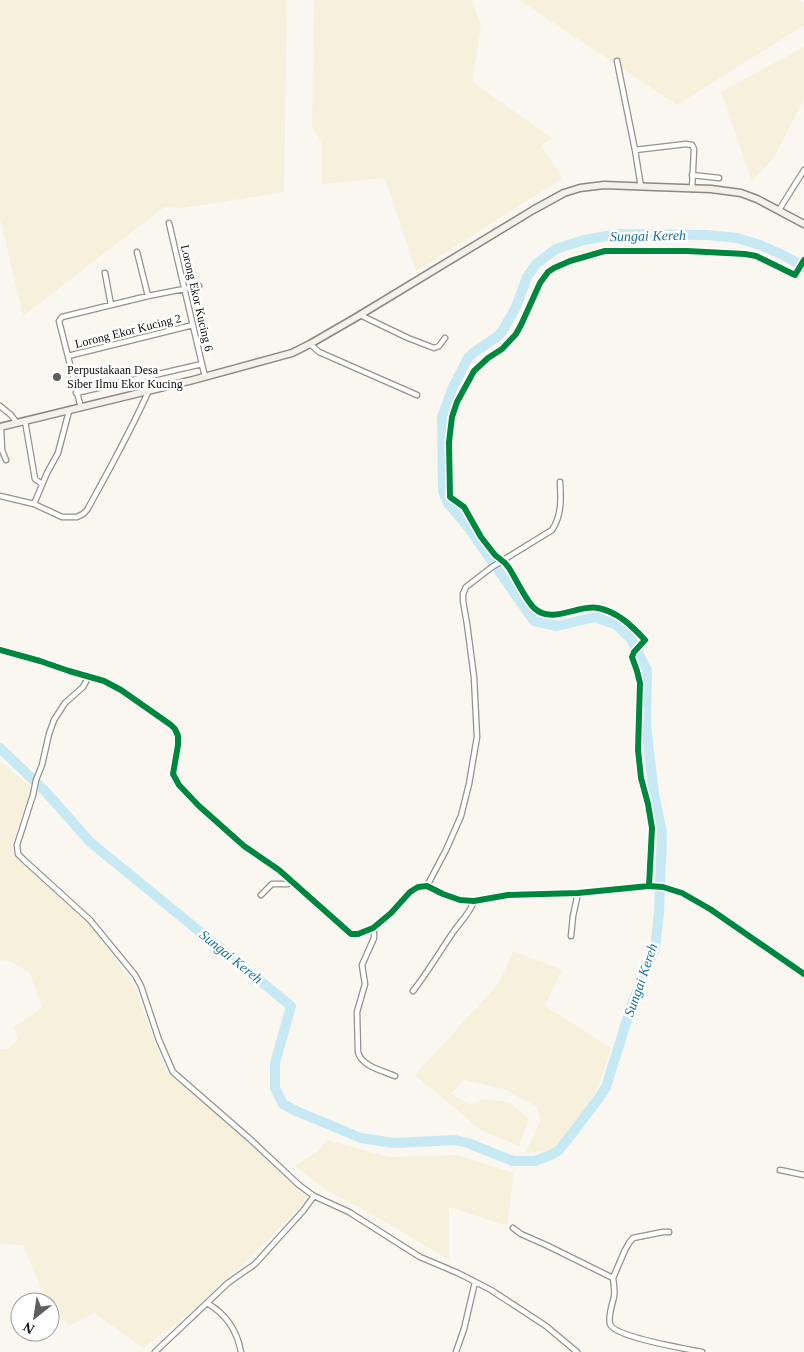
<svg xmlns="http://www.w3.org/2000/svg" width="804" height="1352" font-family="'Times New Roman',serif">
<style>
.farmland{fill:#f6f0dc}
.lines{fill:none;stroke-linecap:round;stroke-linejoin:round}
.river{stroke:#c7e9f4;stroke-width:10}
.street-casing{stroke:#93928f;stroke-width:7}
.secondary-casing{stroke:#8a8885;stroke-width:9}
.street{stroke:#fefefd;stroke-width:4.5}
.secondary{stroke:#f4f1e8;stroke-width:6}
.cycleway-casing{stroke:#fff;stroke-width:9}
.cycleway{stroke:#00873e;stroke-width:6}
.poi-dot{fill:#5f5e5c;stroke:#fff;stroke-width:2}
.labels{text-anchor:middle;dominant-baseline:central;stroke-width:5;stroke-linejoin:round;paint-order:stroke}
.street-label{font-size:12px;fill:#0c0c0c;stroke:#fff}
.poi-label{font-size:12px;fill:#0c0c0c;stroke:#fff;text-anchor:start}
.water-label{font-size:14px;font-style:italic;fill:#18719a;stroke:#fff}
</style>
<rect width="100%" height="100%" fill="#faf7f0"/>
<path class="farmland" d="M0 0H287L284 192 183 208 164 207 23 316 0 218Z
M314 0H472L481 27 472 82 552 138 541 146 563 178 416 271 385 178 322 184V143L312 127Z
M519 0H799L804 4V25L677 105Z
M804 47V99L773 159 752 181 721 92Z
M0 761 32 788 14 840 13 853 92 927 133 984 166 1071 276 1166 308 1199 267 1241 197 1308 143 1348 94 1313 69 1326 44 1295 23 1245 0 1244V1049H8L18 1040 14 1027 42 1008 30 973 8 960 0 961Z
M513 951 562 970 545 1006 611 1048 598 1088 579 1121 552 1150 526 1153 540 1121 537 1107 504 1089 464 1080 451 1094 471 1105 483 1099 509 1102 529 1119 519 1146 481 1130 415 1075 499 983Z
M327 1140 389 1157 458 1155 514 1173 507 1226 449 1207V1260L382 1220 325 1189 295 1166 318 1151Z"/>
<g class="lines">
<path class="river" d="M0 748 46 792 90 842 291 1006 275 1063V1088L283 1104 296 1111 361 1138 394 1143 455 1140 468 1143 513 1161H535L551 1155 559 1150 571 1135 599 1098 606 1087 632 1004 655 948 659 913 662 832 654 794 646 725 647 670 631 639 617 625 595 617 557 626 534 621 468 527 448 503 443 491 442 417 453 387 468 358 473 353 498 336 503 330 516 307 527 277 536 264 556 249 584 240 618 234 707 235 737 238 760 245 781 254 804 267"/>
<defs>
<path id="street" d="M617 61 635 150 641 187
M635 150 686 144 692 145 694 149 692 189
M692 175 719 178
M779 210 804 170
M169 223 205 377
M137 252 148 296
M105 273 111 305
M360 315 408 338 434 348 439 346 445 338
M310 344 319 352 417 395
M68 356 193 325
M76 393 202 364
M0 406 11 415 17 423
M81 408 59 321 62 317 148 296 199 286
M25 421 35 479 42 484
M1 427 2 450 6 460
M0 496 34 504 62 517H77L83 514 87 510C109 470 131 431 149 390
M34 504 47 473 58 453 69 411
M0 650 40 661 69 671 104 681 121 690 171 725 175 729 178 736V745L173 774 179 785 199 806 244 846 279 870 351 934H358L373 928 391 913 410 892 418 887 427 886 443 894 460 900 474 901 508 895 578 893 649 886 663 887 682 893 710 909 804 974
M89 676 83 687 65 703 54 720 49 734 42 765 36 780 33 795 17 845 18 854 24 860 90 920 135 975 141 986 159 1040 173 1072 250 1139 299 1185 314 1196 349 1212 420 1257 458 1273 491 1290 546 1326 577 1352
M427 886 446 850 461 816 469 784 477 737 474 677 467 624 463 601V594L466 587 492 567 552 530C562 515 561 498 560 482
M649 886 652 828 648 804 641 778 638 750 640 683 637 671 632 657 634 652 645 640C632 626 618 612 598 608 578 604 552 625 534 608 525 599 516 579 509 568L505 563 495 555 481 537 464 507 450 497 449 442 452 417 457 402 474 371 488 358 502 349 516 334 521 325 540 283 548 272 554 268 570 261 605 251H687L745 254 756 256 795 275 804 260
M261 895 272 884H288L292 881
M373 928 374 934V938L362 965 365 984 357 1012 358 1052C361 1066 383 1071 395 1076
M571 936 573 916 578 893
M413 991C428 972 440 951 454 931 461 921 470 913 474 901
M780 1170 804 1175
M513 1228 521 1234 546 1245 613 1278C614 1285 615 1291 614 1297 612 1305 608 1316 610 1324 614 1337 687 1349 702 1352
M613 1278 625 1250 629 1243 633 1238 663 1232H669
M207 1303C226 1314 237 1330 241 1352
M155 1352 228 1283 255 1264 303 1211 314 1196
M456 1352 464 1329 475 1282"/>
<path id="secondary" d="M0 427 193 380 292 353 310 344 355 318 533 210 564 193 580 188 604 185 655 187 711 189 741 193 757 199 804 224"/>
</defs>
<use href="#street" class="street-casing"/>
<use href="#secondary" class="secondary-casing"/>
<use href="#street" class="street"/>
<use href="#secondary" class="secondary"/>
<defs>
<path id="cycleway" d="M0 650 40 661 69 671 104 681 121 690 171 725 175 729 178 736V745L173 774 179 785 199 806 244 846 279 870 351 934H358L373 928 391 913 410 892 418 887 427 886 443 894 460 900 474 901 508 895 578 893 649 886 663 887 682 893 710 909 804 974
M649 886 652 828 648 804 641 778 638 750 640 683 637 671 632 657 634 652 645 640C632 626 618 612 598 608 578 604 552 625 534 608 525 599 516 579 509 568L505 563 495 555 481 537 464 507 450 497 449 442 452 417 457 402 474 371 488 358 502 349 516 334 521 325 540 283 548 272 554 268 570 261 605 251H687L745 254 756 256 795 275 804 260"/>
</defs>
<use href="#cycleway" class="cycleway-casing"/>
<use href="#cycleway" class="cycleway"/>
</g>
<circle class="poi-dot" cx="57" cy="377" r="5"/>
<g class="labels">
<g class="street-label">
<text transform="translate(197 298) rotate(77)">Lorong Ekor Kucing 6</text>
<text transform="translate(128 331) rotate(-14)">Lorong Ekor Kucing 2</text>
</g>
<g class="poi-label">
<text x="67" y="370">Perpustakaan Desa<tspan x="67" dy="14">Siber Ilmu Ekor Kucing</tspan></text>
</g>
<g class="water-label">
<text transform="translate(648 236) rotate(-1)">Sungai Kereh</text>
<text transform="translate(231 957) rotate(39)">Sungai Kereh</text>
<text transform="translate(641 980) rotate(-71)">Sungai Kereh</text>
</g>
</g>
<g transform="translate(35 1317) rotate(210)"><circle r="24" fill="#ffffff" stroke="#9e9e9e"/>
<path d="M0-4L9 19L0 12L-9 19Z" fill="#5f5e5c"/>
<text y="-8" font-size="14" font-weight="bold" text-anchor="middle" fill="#0c0c0c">N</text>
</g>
</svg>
